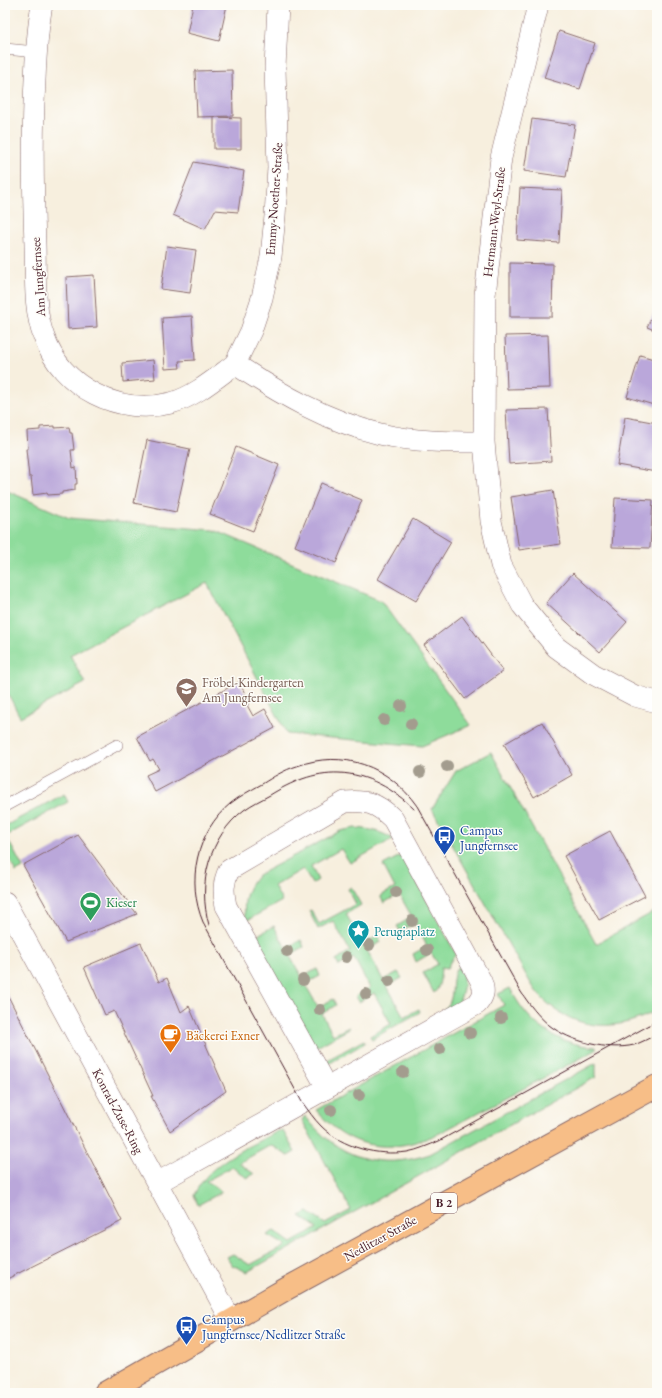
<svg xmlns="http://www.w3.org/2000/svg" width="662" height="1398" font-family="'EB Garamond',serif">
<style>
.green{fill:#8edc9b;stroke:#6c7e63}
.building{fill:#baa7da}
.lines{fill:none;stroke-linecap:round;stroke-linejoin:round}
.lane-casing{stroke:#87686a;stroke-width:12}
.street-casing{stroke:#87686a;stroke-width:22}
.primary-casing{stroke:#87686a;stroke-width:24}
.lane{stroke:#fff;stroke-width:11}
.street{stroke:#fff;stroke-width:21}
.primary{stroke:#f7be87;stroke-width:22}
.tram{stroke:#4a1f2b;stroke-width:1}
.tree{fill:#a39c8e}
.labels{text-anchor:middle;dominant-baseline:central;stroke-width:3;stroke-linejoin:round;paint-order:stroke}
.shield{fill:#fdfcf7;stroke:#806168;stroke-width:1}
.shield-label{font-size:12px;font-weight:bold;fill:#4a1f2b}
.street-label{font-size:13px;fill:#4a1f2b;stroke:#fdfcf7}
.education-label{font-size:13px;fill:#785e54;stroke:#fdfcf7;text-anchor:start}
.transit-label{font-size:13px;fill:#164399;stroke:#fdfcf7;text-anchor:start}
.leisure-label{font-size:13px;fill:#27864d;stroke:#fdfcf7;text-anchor:start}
.culture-label{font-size:13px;fill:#0d838f;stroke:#fdfcf7;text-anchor:start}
.food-label{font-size:13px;fill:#c56008;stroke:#fdfcf7;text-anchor:start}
</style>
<rect width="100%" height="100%" fill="#fdfcf7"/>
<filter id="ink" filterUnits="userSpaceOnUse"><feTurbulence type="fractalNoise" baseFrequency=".025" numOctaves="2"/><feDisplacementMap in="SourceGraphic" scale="8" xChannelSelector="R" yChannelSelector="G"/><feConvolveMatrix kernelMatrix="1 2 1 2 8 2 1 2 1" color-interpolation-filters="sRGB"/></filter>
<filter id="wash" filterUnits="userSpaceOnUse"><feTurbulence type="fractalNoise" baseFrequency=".012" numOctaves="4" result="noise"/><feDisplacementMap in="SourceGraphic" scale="16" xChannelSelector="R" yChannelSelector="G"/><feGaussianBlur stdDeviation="0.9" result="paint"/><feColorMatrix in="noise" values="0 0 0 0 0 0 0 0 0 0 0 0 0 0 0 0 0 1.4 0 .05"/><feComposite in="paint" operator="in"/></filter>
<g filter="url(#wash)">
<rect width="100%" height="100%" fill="#f7efde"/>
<path class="green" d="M5 490 69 518 214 530 381 601 471 725 422 746 287 734 207 583 70 655 85 683 20 717 5 688Z
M491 752 596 944 657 910V1010C619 1032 576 1032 543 999 538 995 534 988 530 982L432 809 456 771Z
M64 794 68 802 6 836 23 868 16 872 5 851V826Z
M355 828C369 829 381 831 393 839L350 863 341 849 311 866 318 880 312 884 303 869 274 886 282 901 246 921C242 902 246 889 258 875L340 831Z
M402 855 456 954 450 962 447 969 441 968C440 977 441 987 434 993L423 973 438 964 431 953 416 962 413 954 427 946 415 923 400 931 397 926 412 917 399 894 384 903 380 896 395 888 383 865Z
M351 887 361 905 346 914 363 944 378 936 381 942 367 950 383 980 398 972 402 978 387 986 404 1017 419 1009 420 1012 372 1039 370 1036 391 1024 374 993 359 1002 356 996 370 988 354 958 339 966 336 960 350 951 333 921 318 929 309 911 311 910 319 924 356 904 348 889Z
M274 926 286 948 301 940 304 947 289 955 302 977 317 969 320 976 305 984 318 1007 333 999 336 1005 322 1014 333 1035 349 1027V1029L315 1048 254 937Z
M461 964C464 977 466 995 455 1006 453 1009 448 1011 445 1014L443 1010C459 1000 446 975 461 964Z
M510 988C528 1024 555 1044 596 1047V1050L440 1133C392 1155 351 1151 316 1110L504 1005 498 994Z
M364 1040 365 1043 325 1066 329 1059Z
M596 1063V1077L247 1272 232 1265 227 1257 233 1254 250 1265 285 1246 267 1235 274 1231 291 1243 317 1228 300 1216 308 1212 325 1224 351 1210 302 1120 305 1116C338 1158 379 1171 430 1154Z
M278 1131H283L295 1152 288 1156 271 1145 239 1163 254 1174 247 1178 232 1167 206 1181 222 1192 198 1205 194 1195C210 1161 247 1148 278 1131Z"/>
<g id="blocks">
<path class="building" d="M193 5H227L219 41 187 33Z
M559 31 595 43 580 89 544 78Z
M232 70 233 116 197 117 195 71Z
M214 117 241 118V149H214Z
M532 119 575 125 566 177 524 171Z
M194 162 244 171 238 212 215 210 205 229 173 215Z
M520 188 562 190 559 243 517 240Z
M167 246 196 250 190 293 161 289Z
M510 263 553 264 552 317H510Z
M94 275 97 327 68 329 66 277Z
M657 306V331L647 327Z
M192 316 195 360 179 361 180 368 165 369 162 318Z
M548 335 550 388 507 389 505 336Z
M640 355 657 360V406L627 397Z
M153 360 155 379 123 382 122 363Z
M548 409 551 461 509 464 506 410Z
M625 417 657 423 656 472 617 465Z
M55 426V428L69 427 70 433H72L74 450H71L73 468 76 467 77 484H75V490L62 492V494L48 495 47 493 33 495 31 477H29L26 449H28L27 431 40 430V427Z
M147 440 190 449 176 512 134 503Z
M236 447 279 465 253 531 210 514Z
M321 483 362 500 336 563 295 546Z
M553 490 561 544 519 550 511 497Z
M615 498 653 500 650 548 612 547Z
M413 519 451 542 416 601 378 579Z
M573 573 627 622 600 652 546 603Z
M462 616 503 671 465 699 424 645Z
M239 682 250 703 247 705 253 716 265 709 275 728 155 792 146 775 159 769 153 759 150 761 137 737Z
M542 722 572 775 534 797 504 744Z
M610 831 645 896 599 920 564 856Z
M78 835 137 914 66 942 23 865Z
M141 943 159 982 167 978 181 1012 189 1006 226 1091 170 1131 151 1096H153L114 1011 105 1015 84 967Z
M5 990 122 1221 5 1280Z"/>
</g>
</g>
<g filter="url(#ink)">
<use href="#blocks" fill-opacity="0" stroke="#87686a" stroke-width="1"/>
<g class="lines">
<defs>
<path id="lane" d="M5 49 36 52
M5 806 117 745"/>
<path id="street" d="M42 5C37 30 36 55 35 80 32 135 33 189 35 244 36 274 33 308 44 337 62 388 119 416 171 403 194 397 216 378 235 364 280 394 327 421 380 434 414 442 449 442 484 442
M538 5 501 158 485 295 484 442 491 521 501 565 522 605 556 647 593 674 635 696 657 702
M235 364 251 331 262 298 271 257 275 216 278 168 275 68 278 5
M5 902 231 1320
M157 1183 477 1004C484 996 485 991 481 981L393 819C377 803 366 800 345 802L229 870C223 882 223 892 226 906L327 1088"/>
<path id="primary" d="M105 1393 286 1289 657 1086"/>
</defs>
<use href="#lane" class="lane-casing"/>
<use href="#street" class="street-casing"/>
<use href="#primary" class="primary-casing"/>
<use href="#lane" class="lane"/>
<use href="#street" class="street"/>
<use href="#primary" class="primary"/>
<path class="tram" d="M209 925C197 884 209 837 244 810 252 804 261 800 270 795 291 782 314 772 339 773 367 774 394 789 414 809
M657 1021 439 1141C429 1145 418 1150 407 1152 377 1156 343 1148 321 1126 314 1119 308 1110 302 1102L203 922C186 881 196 832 231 803 240 796 251 790 262 784 273 777 284 770 297 766 343 749 389 766 417 806L521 992C529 1004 538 1016 549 1025 570 1042 609 1051 634 1045 642 1042 650 1038 657 1034"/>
</g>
<g class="tree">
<circle cx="401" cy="706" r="6"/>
<circle cx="384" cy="720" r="6"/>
<circle cx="411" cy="724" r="6"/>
<circle cx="447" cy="766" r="6"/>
<circle cx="420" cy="772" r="6"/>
<circle cx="396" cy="892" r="6"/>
<circle cx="412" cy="921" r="6"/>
<circle cx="369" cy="945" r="6"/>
<circle cx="427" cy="950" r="6"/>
<circle cx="287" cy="951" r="6"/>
<circle cx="346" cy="957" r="6"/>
<circle cx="303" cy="980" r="6"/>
<circle cx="389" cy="981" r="6"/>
<circle cx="366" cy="994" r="6"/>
<circle cx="320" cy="1010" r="6"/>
<circle cx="501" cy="1018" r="6"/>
<circle cx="470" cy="1033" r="6"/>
<circle cx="440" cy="1049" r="6"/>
<circle cx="403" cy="1072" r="6"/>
<circle cx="359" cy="1095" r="6"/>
<circle cx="331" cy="1110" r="6"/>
</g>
</g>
<defs>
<symbol id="school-pin" viewBox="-11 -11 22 30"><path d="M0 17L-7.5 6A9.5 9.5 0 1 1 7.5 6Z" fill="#8d6e63" stroke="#fdfcf7"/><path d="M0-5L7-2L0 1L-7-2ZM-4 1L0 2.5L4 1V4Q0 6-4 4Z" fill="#fff"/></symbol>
<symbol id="bus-pin" viewBox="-11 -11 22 30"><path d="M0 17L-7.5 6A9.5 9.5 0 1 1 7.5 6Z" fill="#1a4fb4" stroke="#fdfcf7"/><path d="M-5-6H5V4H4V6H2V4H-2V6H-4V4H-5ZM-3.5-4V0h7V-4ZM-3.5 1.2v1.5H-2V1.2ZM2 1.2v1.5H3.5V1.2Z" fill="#fff"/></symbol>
<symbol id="stadium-pin" viewBox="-11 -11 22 30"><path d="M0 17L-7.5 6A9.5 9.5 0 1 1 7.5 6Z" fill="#2e9e5b" stroke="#fdfcf7"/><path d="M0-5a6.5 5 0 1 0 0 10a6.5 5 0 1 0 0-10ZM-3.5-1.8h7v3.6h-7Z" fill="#fff"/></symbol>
<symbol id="sight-pin" viewBox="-11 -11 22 30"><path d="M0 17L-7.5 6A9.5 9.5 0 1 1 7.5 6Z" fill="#0f9aa8" stroke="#fdfcf7"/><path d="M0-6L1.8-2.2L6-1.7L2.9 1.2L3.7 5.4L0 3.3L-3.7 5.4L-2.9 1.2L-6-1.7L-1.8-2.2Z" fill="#fff"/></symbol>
<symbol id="cafe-pin" viewBox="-11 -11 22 30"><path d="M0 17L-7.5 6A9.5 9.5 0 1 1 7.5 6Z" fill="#e8710a" stroke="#fdfcf7"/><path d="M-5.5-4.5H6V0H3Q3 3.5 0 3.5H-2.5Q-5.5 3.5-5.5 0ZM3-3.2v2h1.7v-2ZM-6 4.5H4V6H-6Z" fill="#fff"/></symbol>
</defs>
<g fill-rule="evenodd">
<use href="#school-pin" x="174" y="676" width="25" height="34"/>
<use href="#bus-pin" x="432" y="824" width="25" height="34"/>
<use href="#stadium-pin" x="78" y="890" width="25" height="34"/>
<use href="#sight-pin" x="346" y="918" width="25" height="34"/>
<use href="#cafe-pin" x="158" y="1022" width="25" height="34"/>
<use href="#bus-pin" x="174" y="1314" width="25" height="34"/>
</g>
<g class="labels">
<rect class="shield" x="431" y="1193" width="26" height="20" rx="3"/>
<g class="shield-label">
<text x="444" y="1203">B 2</text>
</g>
<g class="street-label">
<text transform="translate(274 199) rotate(-86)">Emmy-Noether-Straße</text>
<text transform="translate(494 222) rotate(-83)">Hermann-Weyl-Straße</text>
<text transform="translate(38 277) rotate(-94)">Am Jungfernsee</text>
<text transform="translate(118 1111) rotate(62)">Konrad-Zuse-Ring</text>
<text transform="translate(380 1238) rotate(-29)">Nedlitzer Straße</text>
</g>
<g class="education-label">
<text x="202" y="682">Fröbel-Kindergarten<tspan x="202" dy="15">Am Jungfernsee</tspan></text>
</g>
<g class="transit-label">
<text x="460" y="830">Campus<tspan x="460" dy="15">Jungfernsee</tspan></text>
<text x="202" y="1319">Campus<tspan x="202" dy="15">Jungfernsee/Nedlitzer Straße</tspan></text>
</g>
<g class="leisure-label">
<text x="106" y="902">Kieser</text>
</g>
<g class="culture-label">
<text x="374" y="931">Perugiaplatz</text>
</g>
<g class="food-label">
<text x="186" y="1035">Bäckerei Exner</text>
</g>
</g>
<rect width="662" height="1398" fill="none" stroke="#fdfcf7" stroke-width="20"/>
</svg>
